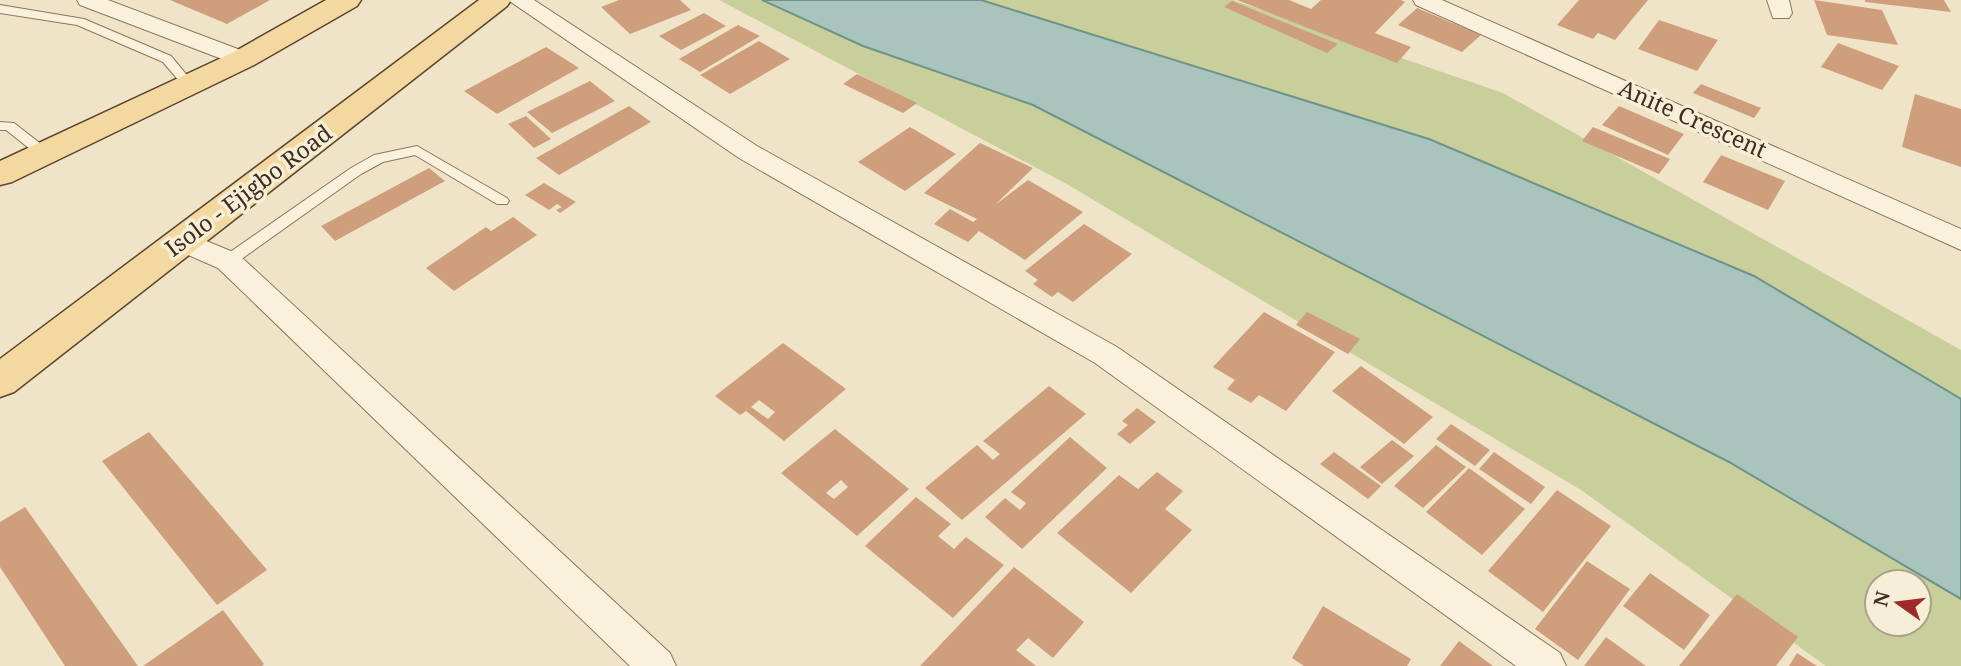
<svg xmlns="http://www.w3.org/2000/svg" width="1961" height="666" font-family="'Noto Serif',serif">
<style>
.green{fill:#c9cf9b;fill-rule:evenodd}
.water{fill:#a9c4bc;stroke:#6f938a;stroke-width:2}
.building{fill:#cf9f7d;fill-rule:evenodd}
.lines{fill:none;stroke-linecap:round;stroke-linejoin:round}
.service-casing{stroke:#8d765c;stroke-width:2}
.minor-casing{stroke:#8d765c;stroke-width:2}
.primary-casing{stroke:#5b4430;stroke-width:3}
.service{fill:#faf1dc;fill-rule:evenodd}
.minor{fill:#faf1dc;fill-rule:evenodd}
.primary{fill:#f3d9a0;fill-rule:evenodd}
.labels{text-anchor:middle;dominant-baseline:central;stroke-width:7;stroke-linejoin:round;paint-order:stroke}
.street-label{font-size:23px;fill:#3d2e20;stroke:#f7eed8}
</style>
<rect width="100%" height="100%" fill="#f0e4c8"/>
<path class="green" d="M719 0H762L863 46 1033 105 1729 462 1961 599V666H1826L1581 490 1065 183ZM1877 582H1919V624H1877Z
M981 0H1233L1503 93 1961 350V399L1754 276 1429 139Z"/>
<path class="water" d="M762 0H981L1429 139 1754 276 1961 399V599L1729 462 1033 105 863 46Z"/>
<path class="building" d="M170 0H270L227 24Z
M619 0H680L691 10 630 34 601 7Z
M1237 0H1289L1311 9 1321 0H1401L1405 2 1375 33 1411 47 1397 63Z
M1579 0H1648L1615 40 1598 33 1593 39 1557 25Z
M1814 0 1882 10 1898 45 1827 35Z
M1865 0H1944L1951 12 1865 2Z
M1232 1 1338 44 1327 53 1224 7Z
M1417 8 1481 35 1462 52 1398 25Z
M704 13 726 26 681 50 659 36Z
M1659 20 1718 40 1697 71 1638 49Z
M738 25 760 36 700 72 679 59Z
M759 41 790 59 730 94 700 75Z
M1838 43 1899 66 1882 90 1821 67Z
M546 47 579 68 497 114 464 91Z
M857 74 917 103 903 113 843 84Z
M590 81 615 101 552 133 527 112Z
M1701 84 1761 108 1754 118 1693 93Z
M1915 94 1961 109V167L1902 147Z
M629 106 651 122 559 175 536 158Z
M1619 106 1684 134 1668 155 1602 125Z
M526 116 551 139 534 148 508 124Z
M910 127 956 154 905 191 858 162Z
M1593 127 1670 159 1659 174 1582 141Z
M980 143 1033 168 995 205 1028 180 1083 212 1025 260 979 231 968 242 934 224 950 209 973 222 977 219 924 193Z
M1721 155 1785 181 1768 210 1703 182Z
M429 168 445 181 335 241 321 226Z
M544 183 576 202 560 213 556 210 562 207 557 204 549 210 525 195Z
M513 217 537 235 454 291 426 268 486 227 491 231Z
M1084 224 1132 254 1073 302 1058 292 1052 297 1033 284 1038 280 1025 271Z
M1264 312 1335 352 1286 411 1259 395 1251 403 1227 389 1235 380 1213 367Z
M1307 312 1360 339 1348 354 1296 325Z
M783 343 846 389 784 441 746 411 740 415 715 396ZM759 400 775 412 768 419 751 407Z
M1361 366 1433 417 1404 444 1332 391Z
M1049 386 1086 414 962 520 925 488 977 445 993 460 1000 454 983 441Z
M1137 408 1156 422 1130 444 1117 434 1128 425 1122 421Z
M1451 424 1490 450 1475 466 1436 439Z
M835 429 909 489 857 536 781 473ZM841 480 848 487 834 499 826 493Z
M149 432 267 570 217 605 102 461Z
M1070 437 1107 468 1022 549 985 517 1005 498 1020 510 1026 503 1011 492Z
M1392 440 1414 456 1382 484 1360 467Z
M1436 445 1466 467 1423 508 1394 486Z
M1334 452 1381 486 1368 499 1320 464Z
M1494 452 1545 487 1531 504 1479 469Z
M1469 468 1525 509 1482 555 1426 512Z
M1157 472 1183 491 1165 509 1192 530 1131 593 1057 533 1119 475 1138 489Z
M1557 490 1611 526 1543 612 1488 571Z
M916 497 951 524 938 536 954 549 966 537 1004 565 953 618 865 546Z
M25 507 138 666H65L0 567V522Z
M1587 561 1630 589 1578 660 1535 629Z
M1014 567 1084 622 1053 658 1028 638 1016 650 1036 666H920Z
M1650 573 1710 615 1684 650 1623 606Z
M1737 594 1798 637 1776 666H1679Z
M1323 606 1411 659 1407 666H1304L1292 658Z
M223 610 264 664 262 666H143Z
M1606 637 1646 666H1584Z
M1459 641 1493 666H1440Z
M1797 653 1817 666H1789Z"/>
<g class="lines">
<defs>
<path id="service" d="M0 5 84 19 171 56 195 85 193 88H185L163 62 77 25 0 13Z
M0 122 14 123 50 151 52 154 50 157H40L6 130H0Z
M417 146 507 198 509 201 507 204H497L415 155 383 162 361 174 233 265H223L221 261 223 257 351 168 374 155Z"/>
<path id="minor" d="M77 0H108L251 54 255 59 251 64H235L80 5Z
M508 0H534L757 146 1117 347 1560 653 1566 666H1516L1095 363 739 158Z
M1413 0H1442L1961 229V250L1416 5Z
M1767 0H1789L1792 13 1789 18H1773Z
M182 231 238 254 670 653 676 666H630L218 268 172 248 168 241 172 234Z"/>
<path id="primary" d="M326 0H361L357 6 254 65 12 182 0 185V161L232 53Z
M479 0H511L507 6 14 392 0 397V359Z"/>
</defs>
<use href="#service" class="service-casing"/>
<use href="#minor" class="minor-casing"/>
<use href="#primary" class="primary-casing"/>
<use href="#service" class="service"/>
<use href="#minor" class="minor"/>
<use href="#primary" class="primary"/>
</g>
<g class="labels">
<g class="street-label">
<text transform="translate(1693 118) rotate(24)">Anite Crescent</text>
<text transform="translate(248 190) rotate(-37)">Isolo - Ejigbo Road</text>
</g>
</g>
<g transform="translate(1898 603) rotate(284)"><circle r="33" fill="#f7eed8" stroke="#ada18e" stroke-width="2"/>
<path d="M0-5L12 26L0 18L-12 26Z" fill="#9e2a2b"/>
<text y="-10" font-size="19" font-weight="bold" text-anchor="middle" fill="#3d2e20">N</text>
</g>
</svg>
